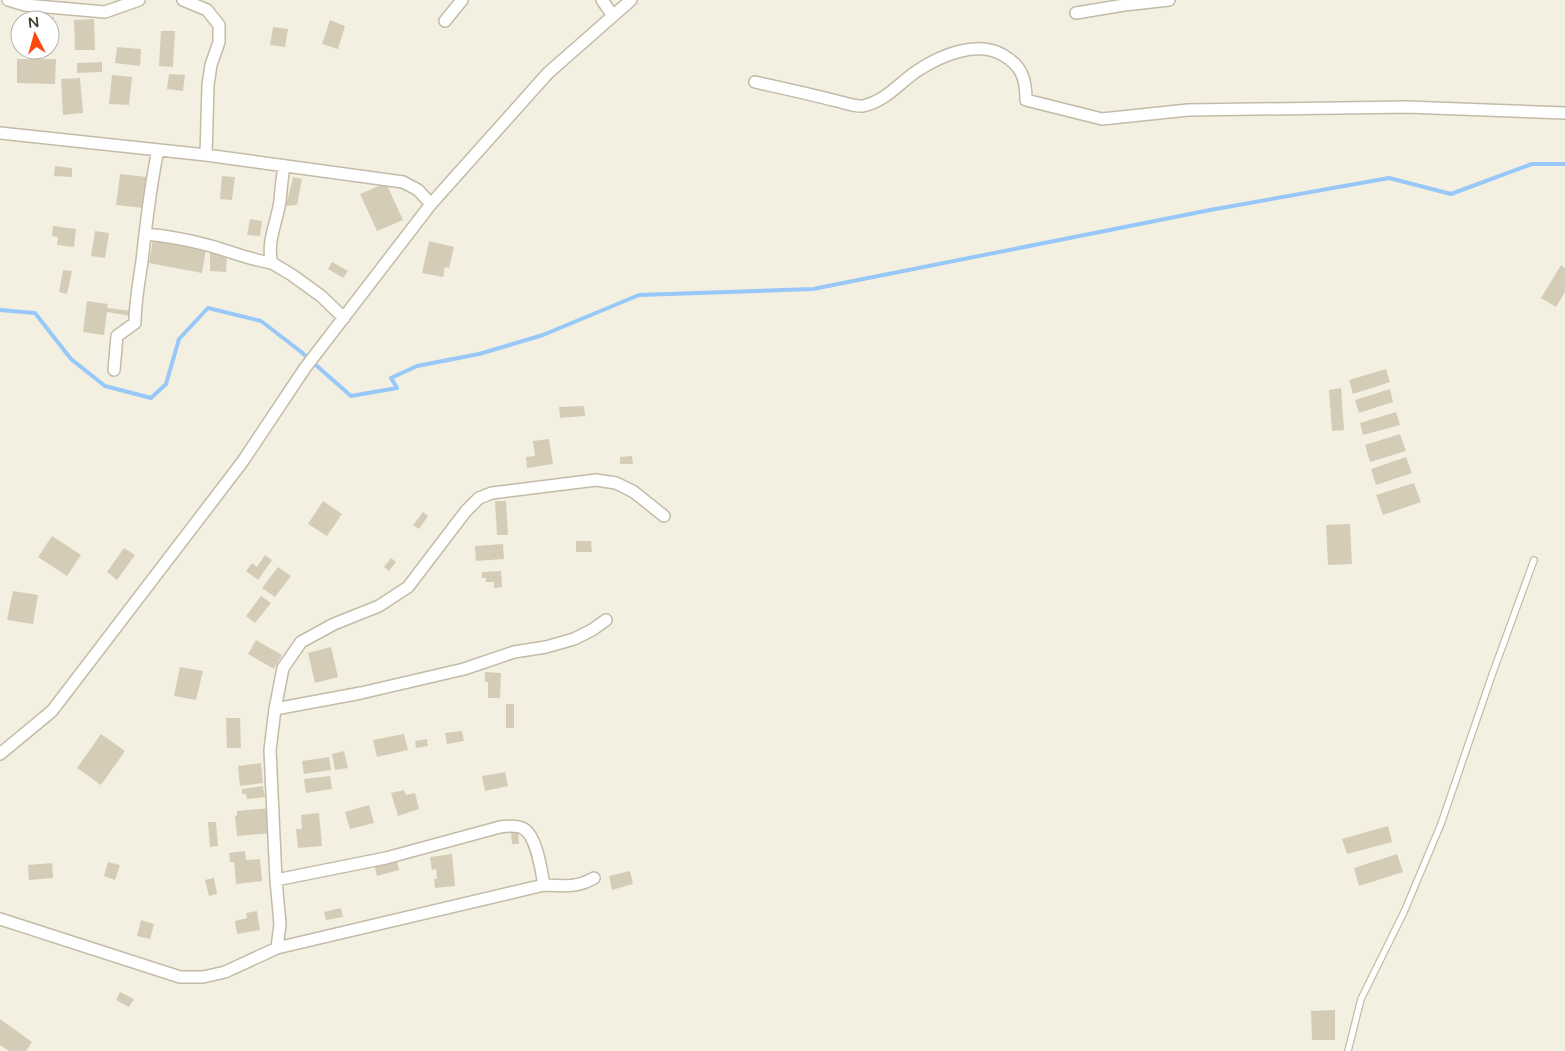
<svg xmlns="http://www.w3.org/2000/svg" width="1565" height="1051" font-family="'Varela Round',sans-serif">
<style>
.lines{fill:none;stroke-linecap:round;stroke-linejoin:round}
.stream{stroke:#97c8f7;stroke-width:4}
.building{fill:#d5ccb7}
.lane-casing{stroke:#c2bba7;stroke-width:8}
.street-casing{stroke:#c2bba7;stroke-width:14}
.lane{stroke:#fff;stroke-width:5.5}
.street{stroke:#fff;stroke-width:11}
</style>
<rect width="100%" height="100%" fill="#f3f0e2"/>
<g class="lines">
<path class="stream" d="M0 310 35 313 71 359 105 386 151 398 166 384 179 339 208 308 261 321 300 351 351 396 397 388 391 378 417 366 479 354 543 335 639 295 813 289 1210 210 1389 178 1451 194 1532 164H1565"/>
</g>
<path class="building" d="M48 17H54V49H50V20H48Z
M94 19 95 50H75L74 20Z
M330 20 345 26 338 49 322 44Z
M273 27 288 29 285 47 270 45Z
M161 31H175L173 67 159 66Z
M117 47 141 49 140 66 115 63Z
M17 59H56L55 84 17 83Z
M102 62V72L77 73V63Z
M169 74 185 75 183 91 167 89Z
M112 75 132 77 129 105 109 104Z
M80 78 83 113 63 115 61 79Z
M55 166 72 168V177L54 176Z
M120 174 147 177 143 208 116 205Z
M222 176 235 177 232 200 220 199Z
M293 177 302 179 297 205 286 206Z
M386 183 403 220 377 231 360 194Z
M250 219 262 221 260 236 247 235Z
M53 226 76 229 74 247 57 245 58 237 52 236Z
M95 231 109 233 105 258 91 256Z
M153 239 206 249 202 273 149 263Z
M429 241 454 247 449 268 445 267 443 277 422 273Z
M210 253 227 254 226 272 210 271Z
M332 262 348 271 343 278 328 269Z
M1561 265 1565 268V292L1556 307 1541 298Z
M63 270 72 271 67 294 59 292Z
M87 301 108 304 107 308 132 311 131 316 107 312 104 335 83 332Z
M1386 369 1390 382 1353 394 1349 380Z
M1341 388 1344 430 1332 431 1329 390Z
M1390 389 1393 402 1359 413 1355 400Z
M584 406 585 416 560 418 559 407Z
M1396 412 1400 425 1363 435 1360 423Z
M1400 434 1406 451 1370 462 1365 445Z
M549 439 553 464 527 468 526 457 535 456 533 441Z
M632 456 633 464H620V457Z
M1406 457 1412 473 1376 485 1371 469Z
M1414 483 1421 502 1383 515 1376 495Z
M323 501 342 514 327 536 308 524Z
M495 501H506L508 535H497Z
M423 512 428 516 419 529 413 525Z
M1350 524 1352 564 1328 565 1326 525Z
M52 536 81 555 67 576 38 557Z
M576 541H591L592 552H576Z
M503 544 504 559 476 561 475 546Z
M124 548 135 555 117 580 107 572Z
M265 555 272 560 258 580 246 571 252 563 257 567Z
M391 558 396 562 389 571 384 567Z
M278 567 291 576 275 597 262 588Z
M501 571 502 587 494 588V582H486V578H482V572Z
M13 591 38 595 33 624 7 620Z
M261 596 271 603 255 623 246 616Z
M256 640 282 655 274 669 248 654Z
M331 647 338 677 315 683 308 653Z
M180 667 203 671 196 700 174 696Z
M485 672 501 673 500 698H488V682H485Z
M506 704H514V728H506Z
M226 718H240L241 748H227Z
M462 731 464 741 447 744 445 733Z
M101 734 125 751 101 785 77 768Z
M404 734 408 750 377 757 373 740Z
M427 739 428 746 416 748 415 741Z
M344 751 348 768 335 770 332 754Z
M329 757 331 770 304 774 302 761Z
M261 763 263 783 240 786 238 766Z
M505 772 508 786 485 791 482 776Z
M330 776 332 789 306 793 304 779Z
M263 786 265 797 247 799 246 794H242V789Z
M404 790 406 795 415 793 419 809 398 816 391 793Z
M369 805 374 823 350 829 345 812Z
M272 808 274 833 237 836 235 816H237V811Z
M319 813 322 846 298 848 296 829H302L301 815Z
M208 822H216L218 846 210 847Z
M1388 826 1392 842 1347 854 1342 839Z
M511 833H518L519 844H512Z
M245 851 246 860 260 859 262 881 236 884 234 862H230L229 853Z
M452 854 455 886 435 888 434 879H437L436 869 432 870 430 857Z
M1397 854 1403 872 1359 886 1354 868Z
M396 858 399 870 377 876 374 864Z
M108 862 120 865 115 880 104 876Z
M52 863 53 878 29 880 28 865Z
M630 871 633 884 612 890 609 876Z
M214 878 217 894 209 896 205 880Z
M341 908 343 917 326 920 324 912Z
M257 911 260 930 237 934 235 921 247 918 246 913Z
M141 920 154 924 150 939 137 936Z
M120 992 134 999 129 1007 116 1000Z
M1335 1010V1040H1312L1311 1011Z
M0 1019 32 1042 26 1051H9L0 1045Z"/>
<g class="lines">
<defs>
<path id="lane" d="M1348 1051 1361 999 1404 912 1441 824 1492 675 1534 560"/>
<path id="street" d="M8 0 25 5 105 12 139 0
M183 0 207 10 219 25V42L211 65 208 85 206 155
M602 0 613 16
M1076 13 1124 5 1169 0
M445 21 462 0
M755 82C782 88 810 94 837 101 845 103 856 107 863 106 886 101 899 83 917 71 941 55 977 40 1003 55 1022 66 1026 79 1026 100L1102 119 1188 110 1407 107 1565 113
M0 133 206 155 403 182 418 190 431 204
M284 166C282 178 281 190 280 201 277 222 266 243 272 263L292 275 321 296 344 318
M145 234C168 236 189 240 211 246 232 252 251 260 272 263
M114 370 117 336 135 323C135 302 139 282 142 261 146 224 150 187 158 150
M275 709 361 693 464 669 514 652 546 647 574 639 592 630 606 620
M0 754 52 711 211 503 243 461 305 368 431 204 548 73 631 0
M276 880 386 858 500 827C507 826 518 825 524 829 537 837 541 870 544 885
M0 919 180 977H203L225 972 277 948 544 885C563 886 577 888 594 878
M277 948 280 924 276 880 270 750 275 709 283 668 301 642 334 624 379 606 408 587 466 511 479 498 492 493 596 480 616 483 634 492 664 516"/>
</defs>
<use href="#lane" class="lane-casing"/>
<use href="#street" class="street-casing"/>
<use href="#lane" class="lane"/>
<use href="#street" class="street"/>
</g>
<g transform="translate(35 35) rotate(354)"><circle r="24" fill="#ffffff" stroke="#b5b3ad"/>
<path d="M0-4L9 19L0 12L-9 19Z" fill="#ff470e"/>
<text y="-8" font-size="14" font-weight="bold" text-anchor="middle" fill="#454032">N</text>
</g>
</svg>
